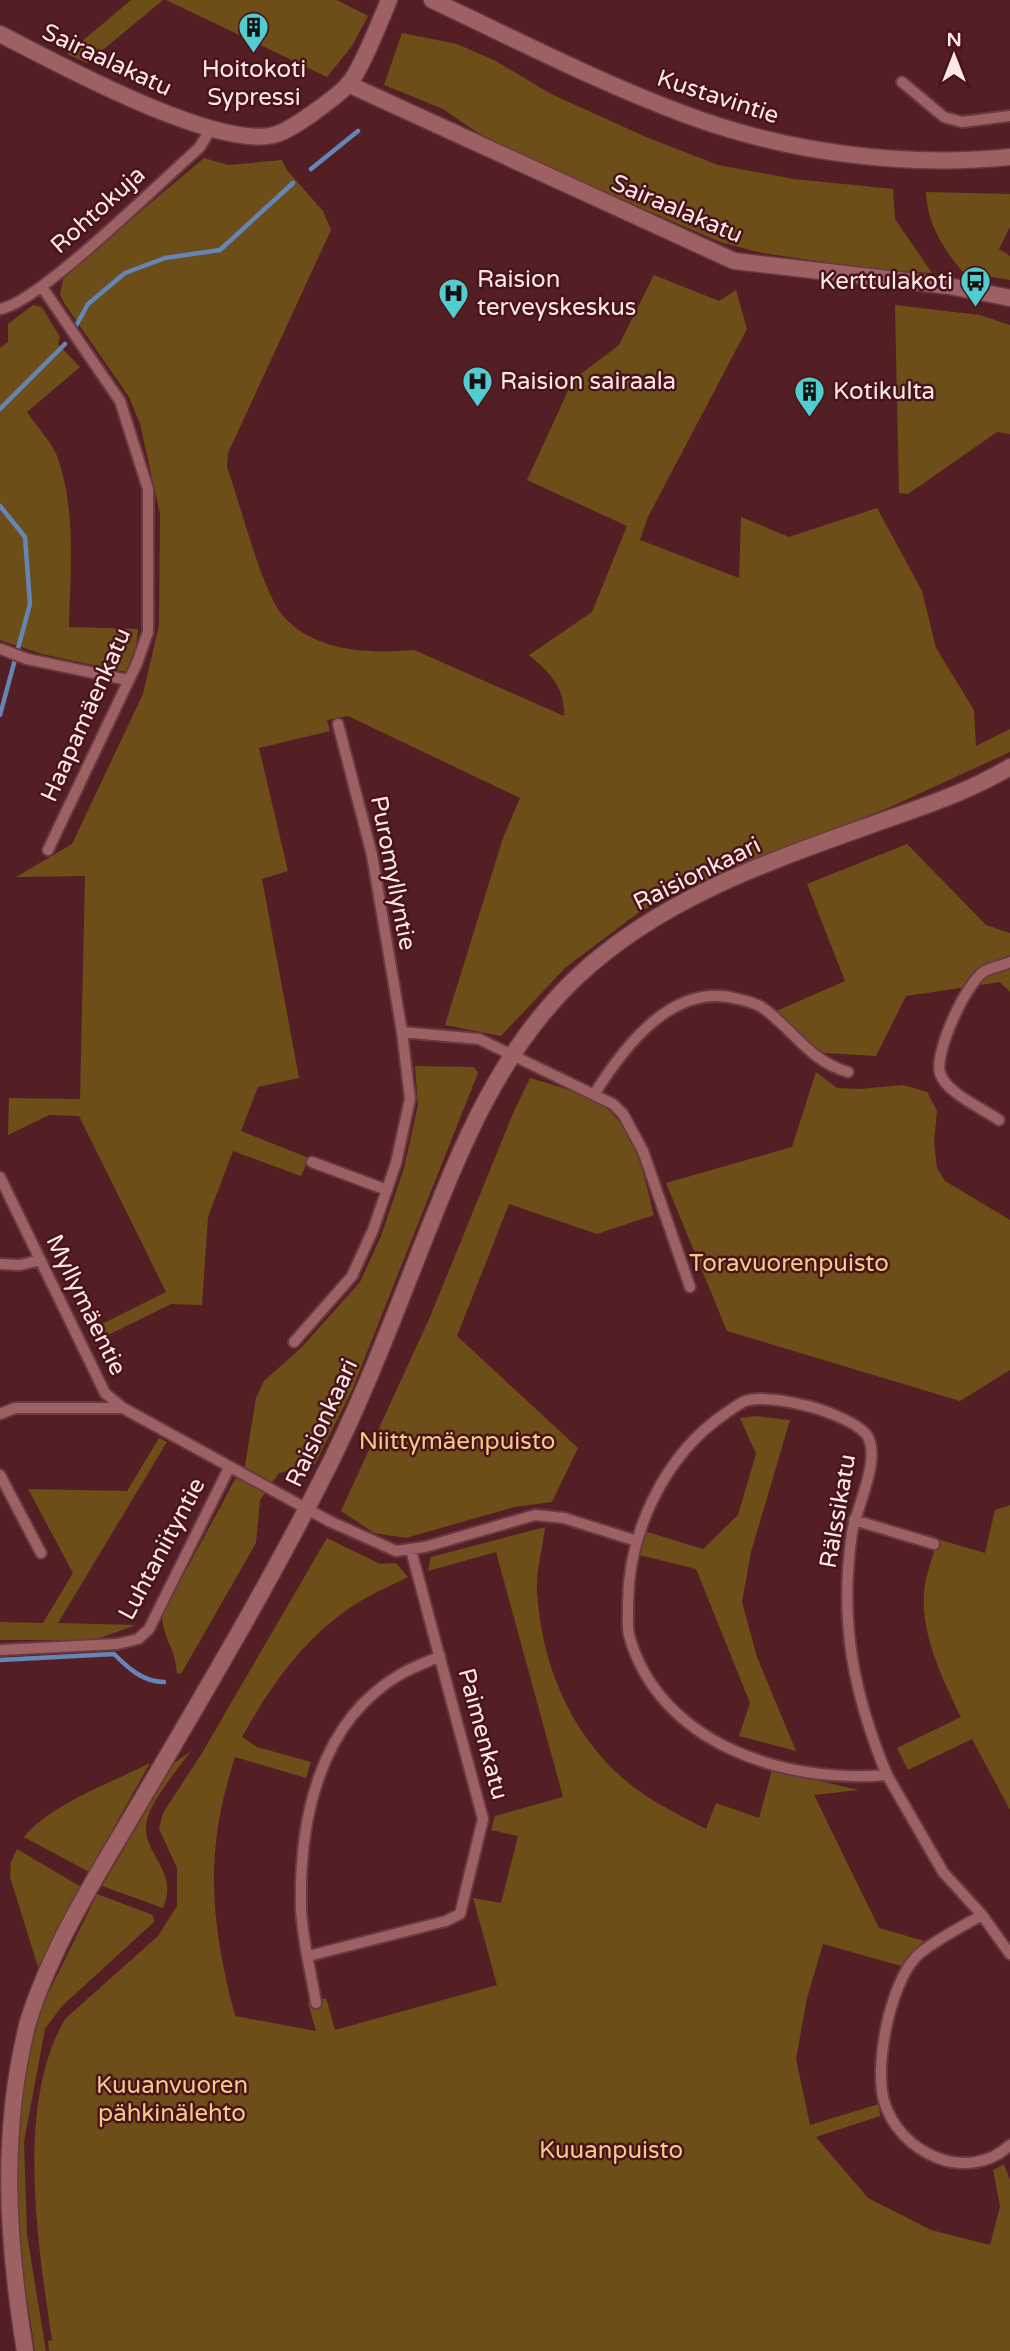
<svg xmlns="http://www.w3.org/2000/svg" width="1010" height="2351" font-family="'Varela Round',sans-serif">
<style>
.green{fill:#6d4e18}
.lines{fill:none;stroke-linecap:round;stroke-linejoin:round}
.stream{stroke:#6685b7;stroke-width:4.5}
.street-casing{stroke:#673a41;stroke-width:14}
.secondary-casing{stroke:#673a41;stroke-width:19}
.street{stroke:#9d6163;stroke-width:10}
.secondary{stroke:#9d6163;stroke-width:16}
.labels{text-anchor:middle;dominant-baseline:central;stroke-width:5;stroke-linejoin:round;paint-order:stroke}
.street-label{font-size:24px;fill:#fde7e7;stroke:#48141a}
.poi-label{font-size:24px;fill:#fde7e7;stroke:#48141a;text-anchor:start}
.park-label{font-size:24px;fill:#f5ca89;stroke:#48141a}
</style>
<rect width="100%" height="100%" fill="#541f24"/>
<path class="green" d="M131 0H163L87 63 67 54Z
M166 0H337L368 16 352 46 327 77Z
M402 33 457 44 496 61 551 94 646 137 718 165 794 179 893 189 895 219 932 273 879 270 762 253 720 242 494 144 443 109 384 85Z
M204 158 228 165 282 160 286 169 323 211 331 230 228 453 227 467C240 502 262 593 284 617 315 652 371 654 414 650L564 716C565 687 550 673 529 655L592 612 627 526 527 480 573 380 619 345 654 275 719 301 736 290 747 329 648 517 640 540 739 578 741 517 789 537 877 508 922 591 936 648 974 710 976 746 1010 729V752L888 808 678 891 638 913 565 968 501 1036 445 1025 503 838 520 798 348 716 327 720 330 731 259 748 288 871 262 879 299 1078 258 1087 241 1131 309 1158 301 1176 233 1151 208 1217 202 1305 171 1304 98 1340 92 1329 166 1292 79 1116 49 1115 8 1135 9 1098 80 1099 85 876 16 877 72 844 143 694 159 625 160 514 140 424 129 397 64 303 60 294 64 276Z
M926 192 1010 194V227L999 249 1010 256V280L963 272C943 249 927 223 926 192Z
M33 305 42 307 60 337 58 344 80 367 27 412C36 426 51 441 57 456 77 511 70 571 69 627L138 629 136 646 126 672 42 654 0 640V348L8 342V324Z
M895 305 980 315 1010 325V434L997 432 908 494 899 493Z
M907 844 986 925 1010 933V992L1000 982 906 996 876 1056 823 1053 772 1013 845 981 807 884Z
M415 1066 474 1067 478 1073 352 1390 315 1464 279 1473 260 1500 256 1543 181 1674 177 1673C176 1650 162 1636 162 1615L238 1474 245 1466 256 1398 264 1381 302 1347 360 1282 381 1236 404 1168 418 1105Z
M816 1072 837 1088 860 1089 903 1085 927 1092 937 1111 934 1142 937 1168 945 1181 1010 1220V1370L960 1401 727 1331 666 1183 792 1147Z
M530 1078C552 1085 576 1090 597 1102 635 1124 644 1176 654 1215L597 1234 509 1204 457 1336 578 1448 552 1502 514 1507 406 1538 374 1533 341 1511 430 1317 514 1111Z
M755 1416 790 1420 751 1552 742 1602 757 1657 796 1751 739 1736 750 1703 696 1569 639 1555 644 1531 703 1549 738 1515 756 1454 740 1418Z
M159 1438 167 1442 58 1623 136 1625 94 1640H0V1622L43 1623 73 1573 28 1489 127 1491Z
M1010 1505V1810L972 1739 908 1770 897 1748 961 1717C943 1680 921 1636 924 1593 925 1575 934 1556 937 1539L985 1553 995 1510Z
M545 1527C543 1547 536 1570 537 1591 542 1675 580 1756 654 1801 671 1811 689 1820 706 1829L716 1803 759 1818 772 1770 859 1790 814 1795 879 1928 931 1943 901 1966 823 1944 807 1998 796 2059 810 2125 879 2104 880 2116 816 2137 868 2198 931 2230 990 2245 1000 2206 993 2170 1004 2164 1010 2180V2351H49L48 2341 52 2340C38 2246 15 2105 65 2019L158 1936 177 1906V1868L159 1829 163 1813 202 1753 327 1538 380 1564 396 1563 408 1577C390 1586 371 1594 354 1605 304 1638 271 1685 242 1737L257 1747 311 1762 306 1778 235 1757C204 1853 210 1919 235 2016L316 2031 308 2003 326 1998 335 2030 497 1985 473 1898 501 1903 518 1836 491 1830 495 1816 563 1797 496 1552 428 1571 431 1557Z
M191 1751C178 1769 147 1805 146 1826 144 1855 179 1871 163 1908L102 1886 174 1763Z
M150 1763 89 1872 24 1837C49 1805 113 1782 150 1763Z
M17 1849 81 1887 38 1967 10 1877 11 1862Z
M97 1894 153 1915 154 1922 62 2006 45 2029 24 2142 27 2235 46 2351H35L19 2247 15 2147 24 2072 43 2004Z"/>
<g class="lines">
<path class="stream" d="M311 169 358 131
M76 326 88 304 125 273 165 258 220 250 293 183
M0 409 65 344
M0 506 25 537 30 604 0 715
M0 1660 114 1654C128 1668 143 1682 164 1682"/>
<defs>
<path id="street" d="M902 82 944 117 962 122 1010 116
M42 287 120 401 148 489V632L137 663 48 850
M0 309C38 304 162 180 199 148L212 127
M1 649 27 659 128 680
M338 724 372 855 402 1032 479 1039 613 1104 623 1114 643 1151 690 1287
M595 1093C625 1045 674 981 738 999 746 1001 756 1003 763 1008 794 1030 809 1061 848 1072
M999 1120C982 1108 946 1093 940 1073 934 1053 966 982 985 971 992 967 1002 966 1010 962
M312 1162 387 1190
M0 1177 105 1393 123 1408 329 1521 396 1551 425 1547 535 1515 564 1518 637 1541
M0 1264 20 1265 40 1260
M294 1342 352 1276 373 1230 396 1163 410 1099 402 1032
M0 1414 15 1408H123
M0 1475 41 1553
M854 1520 934 1544
M0 1650 117 1644 138 1639 149 1629 229 1468
M887 1775C853 1693 839 1621 852 1533 856 1508 883 1456 866 1434 855 1421 819 1408 803 1405 786 1401 766 1397 749 1400 741 1401 733 1409 726 1413 664 1455 627 1534 628 1608 628 1616 627 1626 629 1635 659 1744 785 1784 887 1775L943 1872 982 1915 1010 1954
M982 1915C965 1925 926 1945 915 1958 890 1986 874 2065 884 2101 899 2153 967 2185 1010 2145
M308 1956 446 1921 460 1914 483 1819 411 1550
M316 2003C311 1972 302 1939 301 1908 299 1820 319 1721 401 1674 413 1667 427 1662 440 1656"/>
<path id="secondary" d="M432 0C515 39 598 82 684 114 785 152 903 168 1010 157
M0 34C55 62 220 153 277 134 295 128 333 99 347 86 360 73 381 19 389 0
M348 84 734 261 949 286 1010 298
M25 2351C7 2240 0 2132 28 2022 53 1942 100 1871 142 1799 203 1695 265 1591 320 1483 360 1406 391 1324 423 1243 462 1145 500 1049 578 976 660 899 767 862 871 825 918 808 967 793 1010 767"/>
</defs>
<use href="#street" class="street-casing"/>
<use href="#secondary" class="secondary-casing"/>
<use href="#street" class="street"/>
<use href="#secondary" class="secondary"/>
</g>
<defs>
<symbol id="building-pin" viewBox="-11 -11 22 30"><path d="M0 17L-7.5 6A9.5 9.5 0 1 1 7.5 6Z" fill="#52cdcf" stroke="#48141a"/><path d="M-4-6H4V6H1V3H-1V6H-4ZM-2.5-4.3h1.7v1.8h-1.7ZM.8-4.3h1.7v1.8H.8ZM-2.5-1h1.7V.8h-1.7ZM.8-1h1.7V.8H.8Z" fill="#111"/></symbol>
<symbol id="bus-pin" viewBox="-11 -11 22 30"><path d="M0 17L-7.5 6A9.5 9.5 0 1 1 7.5 6Z" fill="#52cdcf" stroke="#48141a"/><path d="M-5-6H5V4H4V6H2V4H-2V6H-4V4H-5ZM-3.5-4V0h7V-4ZM-3.5 1.2v1.5H-2V1.2ZM2 1.2v1.5H3.5V1.2Z" fill="#111"/></symbol>
<symbol id="hospital-pin" viewBox="-11 -11 22 30"><path d="M0 17L-7.5 6A9.5 9.5 0 1 1 7.5 6Z" fill="#52cdcf" stroke="#48141a"/><path d="M-5-5h3v3.5h4V-5h3V5h-3V1.5h-4V5h-3Z" fill="#111"/></symbol>
</defs>
<g fill-rule="evenodd">
<use href="#building-pin" x="236" y="10" width="35" height="47"/>
<use href="#bus-pin" x="958" y="264" width="35" height="47"/>
<use href="#hospital-pin" x="436" y="276" width="35" height="47"/>
<use href="#hospital-pin" x="460" y="364" width="35" height="47"/>
<use href="#building-pin" x="792" y="374" width="35" height="47"/>
</g>
<g class="labels">
<g class="street-label">
<text transform="translate(107 60) rotate(25)">Sairaalakatu</text>
<text transform="translate(718 97) rotate(18)">Kustavintie</text>
<text transform="translate(677 209) rotate(23)">Sairaalakatu</text>
<text transform="translate(98 210) rotate(-42)">Rohtokuja</text>
<text transform="translate(86 715) rotate(-66)">Haapamäenkatu</text>
<text transform="translate(393 873) rotate(79)">Puromyllyntie</text>
<text transform="translate(697 874) rotate(-26)">Raisionkaari</text>
<text transform="translate(86 1305) rotate(64)">Myllymäentie</text>
<text transform="translate(322 1423) rotate(-65)">Raisionkaari</text>
<text transform="translate(838 1511) rotate(-80)">Rälssikatu</text>
<text transform="translate(162 1549) rotate(-62)">Luhtaniityntie</text>
<text transform="translate(483 1734) rotate(75)">Paimenkatu</text>
</g>
<g class="poi-label">
<text x="254" y="69" text-anchor="middle">Hoitokoti<tspan x="254" dy="28">Sypressi</tspan></text>
<text x="477" y="279">Raision<tspan x="477" dy="28">terveyskeskus</tspan></text>
<text x="953" y="281" text-anchor="end">Kerttulakoti</text>
<text x="500" y="381">Raision sairaala</text>
<text x="833" y="391">Kotikulta</text>
</g>
<g class="park-label">
<text x="789" y="1263">Toravuorenpuisto</text>
<text x="457" y="1441">Niittymäenpuisto</text>
<text x="172" y="2085">Kuuanvuoren<tspan x="172" dy="28">pähkinälehto</tspan></text>
<text x="611" y="2150">Kuuanpuisto</text>
</g>
</g>
<g transform="translate(954 56)" stroke="#48141a" stroke-width="5" paint-order="stroke">
<path d="M0-5L12 26L0 18L-12 26Z" fill="#fde7e7"/>
<text y="-10" font-size="19" font-weight="bold" text-anchor="middle" fill="#fde7e7">N</text>
</g>
</svg>
